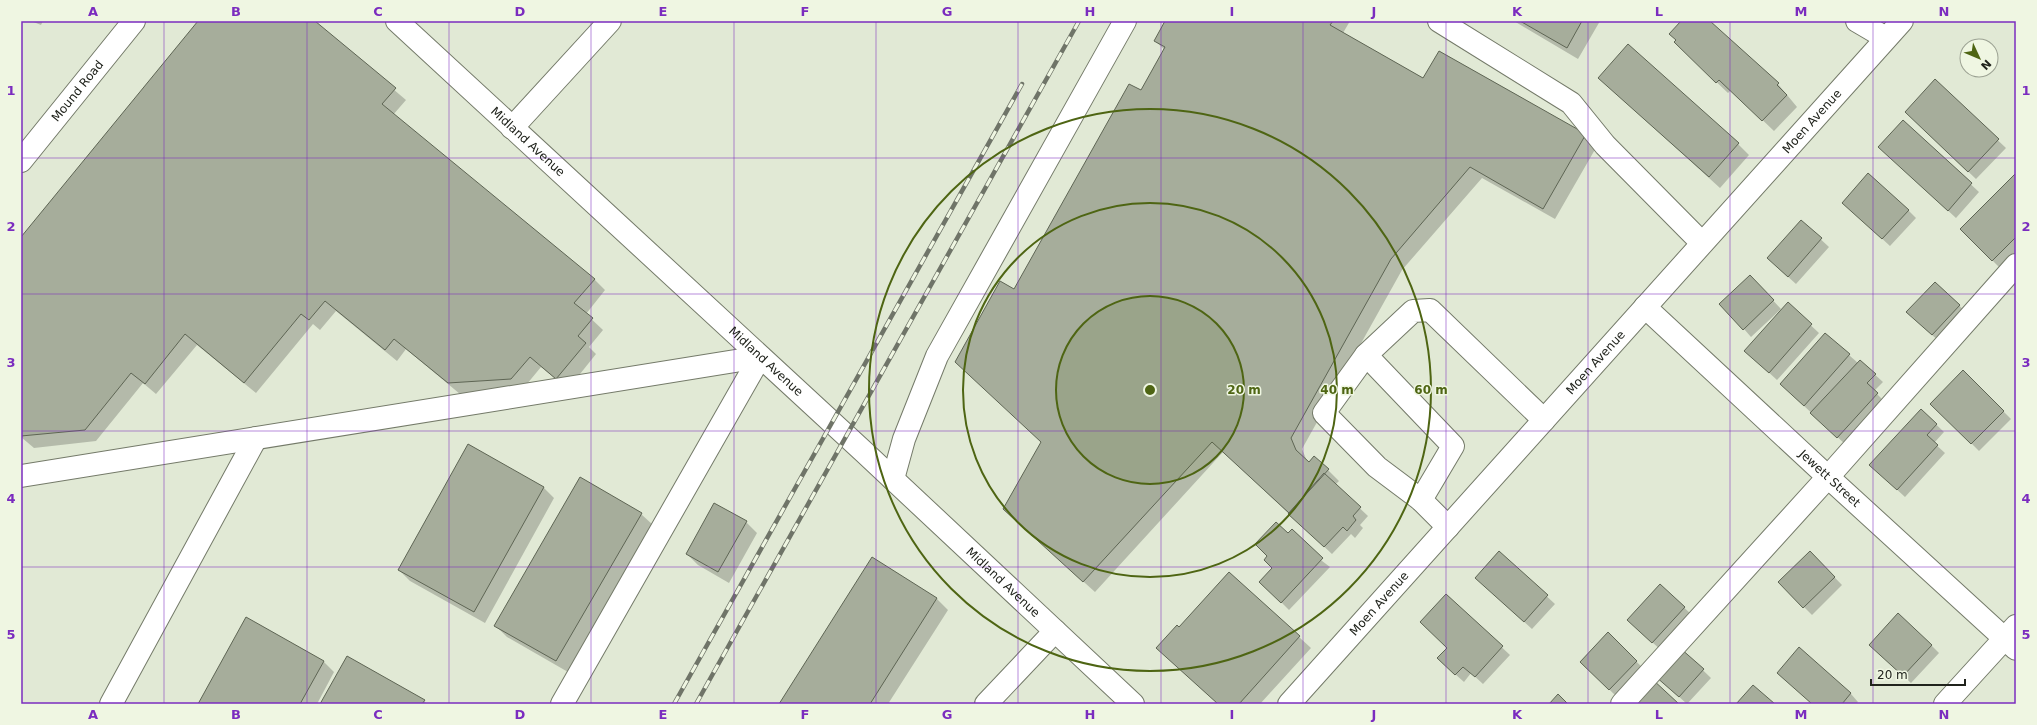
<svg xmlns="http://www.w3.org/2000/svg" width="2037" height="725" font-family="'DejaVu Sans',sans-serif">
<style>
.shadow{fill:#0003}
.building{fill:#a6ad9b;stroke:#5e6554}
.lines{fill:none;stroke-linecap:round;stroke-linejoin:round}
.minor-casing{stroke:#747a69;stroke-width:24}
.minor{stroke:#fff;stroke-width:22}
.rail-casing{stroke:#6f7468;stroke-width:4.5}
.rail{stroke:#eff6e2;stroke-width:3;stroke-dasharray:9;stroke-linecap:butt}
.grid{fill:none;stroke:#7b2cbf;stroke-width:1;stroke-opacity:0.55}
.ring{fill:none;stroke:#4e6513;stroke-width:2}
.labels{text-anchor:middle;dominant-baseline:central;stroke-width:3;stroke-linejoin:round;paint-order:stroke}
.street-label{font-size:12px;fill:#20231c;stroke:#eff6e2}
.centre{fill:#4e6513;stroke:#eff6e2;stroke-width:2}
.ring-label{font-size:12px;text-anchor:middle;font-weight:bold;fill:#4e6513;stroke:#eff6e2;stroke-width:3;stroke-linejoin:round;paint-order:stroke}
.neatline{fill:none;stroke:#7b2cbf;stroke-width:1.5}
.grid-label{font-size:13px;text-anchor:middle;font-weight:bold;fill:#7b2cbf}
</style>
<rect width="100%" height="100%" fill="#e1e9d5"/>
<path class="shadow" d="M31 21H43L41 25Z
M200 21H313L406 100 393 115 594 279 605 290 586 314 603 330 589 347 596 354 568 389 541 367 522 390 460 394 406 349 397 361 336 311 320 330 313 324 256 393 197 345 156 394 143 383 96 441 34 448 21 437V239Z
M1166 21H1350L1343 33 1424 79 1586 135 1597 146 1555 219 1482 178 1402 270 1302 449 1307 461 1328 470 1339 481 1335 485 1368 516 1360 525 1363 528 1355 538 1351 534 1332 554 1223 452 1095 592 1015 520 1042 442 1015 290 1141 92 1165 50 1155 41Z
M1514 21H1600L1578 59Z
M1682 21H1709L1778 84 1797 107 1774 131 1731 90 1728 93 1686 53 1677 40Z
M1599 78 1738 144 1749 155 1720 188Z
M1935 81 2006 148 1976 179 1914 120Z
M1903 121 1979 192 1956 218 1879 147Z
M2016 174V252L2000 268 1961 229Z
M1851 210H1908L1916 218 1890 246Z
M1801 221 1829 247 1796 284 1776 266Z
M1935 283 1967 313 1940 342 1915 320Z
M1758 284 1781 309 1751 337 1744 329Z
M1788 304 1819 333 1777 380 1753 358Z
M1825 334 1858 363 1860 361 1883 382 1874 391 1885 402 1846 445 1789 392Z
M1963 371 2011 419 1979 451 1932 404Z
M1921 410 1944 432 1934 443 1945 453 1905 497 1878 472Z
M543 487 554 498 485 623 410 581 399 570Z
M641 514 653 525 568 672 507 637 496 626Z
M746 522 757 533 729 583 698 565 687 554Z
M1288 535 1330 567 1289 610 1261 582 1273 568 1269 556Z
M1499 552 1555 604 1532 629 1484 585Z
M1810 552 1842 585 1812 615 1779 582Z
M873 559 937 599 948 610 888 704H780Z
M1229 573 1311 648 1260 704H1218L1157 648 1180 628Z
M1660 585 1692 615 1661 650 1636 628Z
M1446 595 1510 655 1483 684 1471 673 1464 682 1446 666 1448 648Z
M1608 634 1644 669 1617 697 1581 662Z
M1931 645 1939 653 1911 683 1878 652Z
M1681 649 1711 678 1687 704 1664 683Z
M1799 649 1851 694 1858 702 1856 704H1813Z
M323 661 334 672 317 704H199Z
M424 701 427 704H321Z"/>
<path class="building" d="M198 21H315L396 88 382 104 595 279 574 303 593 318 578 336 586 343 556 379 530 357 511 379 448 383 394 339 385 350 325 301 309 320 301 314 244 383 185 334 145 384 131 373 85 430 21 436V237Z
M1165 21H1333L1330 25 1423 78 1439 51 1586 134 1543 209 1470 167 1391 259 1291 438 1296 450 1309 462 1314 456 1329 469 1289 513 1212 442 1083 582 1003 509 1041 442 955 362 1000 281 1014 289 1129 84 1141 90 1165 47 1154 41Z
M1520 21H1582L1567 48Z
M1681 21H1710L1779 83 1777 85 1787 95 1762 121 1719 80 1716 83 1674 42 1676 40 1669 34Z
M1628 44 1739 143 1709 177 1598 78Z
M1935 79 1999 139 1968 172 1905 112Z
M1903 120 1972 183 1948 211 1878 147Z
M1868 173 1909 210 1882 239 1842 203Z
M2016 173V237L1992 261 1960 229Z
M1801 220 1822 238 1788 277 1767 258Z
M1750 275 1774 300 1743 330 1719 304Z
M1935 282 1960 305 1932 335 1906 312Z
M1788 302 1812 324 1769 373 1744 351Z
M1825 333 1850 354 1804 406 1780 384Z
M1860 360 1876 374 1867 383 1878 393 1837 438 1810 413Z
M1963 370 2004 411 1971 444 1930 404Z
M1921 409 1937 424 1927 435 1938 445 1897 490 1869 465Z
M468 444 544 487 474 612 398 570Z
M1324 473 1361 507 1353 516 1356 520 1347 531 1343 527 1324 547 1288 514Z
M580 477 642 513 556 661 494 626Z
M714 503 747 521 718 572 686 554Z
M1276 522 1288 533 1292 529 1323 558 1281 603 1259 582 1272 568 1264 560 1267 556 1255 544Z
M1499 551 1548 595 1524 622 1475 578Z
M1810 551 1835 577 1803 608 1778 582Z
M872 557 937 598 870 704H779Z
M1229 572 1300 636 1239 704H1218L1156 648 1177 625 1179 627Z
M1660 584 1685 607 1652 643 1627 620Z
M1446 594 1503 646 1475 677 1463 667 1455 675 1437 658 1447 648 1420 622Z
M1898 613 1932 645 1903 676 1869 645Z
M246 617 324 661 300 704H198Z
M1608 632 1637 661 1609 690 1580 662Z
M1799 647 1851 693 1842 704H1812L1777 673Z
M1680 648 1704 669 1679 697 1655 676Z
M347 656 425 700 422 704H320Z
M1651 678 1679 704H1628Z
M1753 685 1775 704H1736Z
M1558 694 1568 704H1549Z"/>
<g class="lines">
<defs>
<g id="minor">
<path id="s1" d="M397 21 864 452 1133 704"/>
<path d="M1439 21 1571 103 1605 145 1702 243"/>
<path d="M1857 21 1886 38"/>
<path d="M512 128 610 21"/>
<path id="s2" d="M21 161 134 21"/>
<path id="s3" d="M1645 307 1828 477 2016 649"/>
<path d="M1366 355 1324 413 1377 467 1421 500 1448 527"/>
<path d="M21 476 760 357"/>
<path d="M893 479 904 439 937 356 1125 21"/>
<path d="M1421 500 1453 446 1366 355 1413 311 1430 310 1544 420"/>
<path d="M111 704 256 438"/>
<path d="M562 704 760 357"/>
<path d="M986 704 1055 631"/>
<path id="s4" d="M1289 704 1902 21"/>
<path d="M1622 704 1828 477 2016 265"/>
<path d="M1945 704 2016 626"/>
</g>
</defs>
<use href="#minor" class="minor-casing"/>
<use href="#minor" class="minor"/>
<defs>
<path id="rail" d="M674 704 1022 84
M696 704 1079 21"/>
</defs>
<use href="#rail" class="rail-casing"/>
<use href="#rail" class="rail"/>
</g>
<path class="grid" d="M164 21V704M307 21V704M449 21V704M591 21V704M734 21V704M876 21V704M1018 21V704M1161 21V704M1303 21V704M1446 21V704M1588 21V704M1730 21V704M1873 21V704M21 158H2016M21 294H2016M21 431H2016M21 567H2016"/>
<circle cx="1150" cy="390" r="94" fill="#4e6513" fill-opacity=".12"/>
<g class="ring">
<circle cx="1150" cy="390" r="94"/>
<circle cx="1150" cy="390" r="187"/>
<circle cx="1150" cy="390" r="281"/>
</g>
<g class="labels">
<g class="street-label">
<text stroke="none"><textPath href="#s2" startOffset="90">Mound Road</textPath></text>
<text stroke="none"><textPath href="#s4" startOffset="783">Moen Avenue</textPath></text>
<text stroke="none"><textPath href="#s1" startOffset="178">Midland Avenue</textPath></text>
<text stroke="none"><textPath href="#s1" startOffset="502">Midland Avenue</textPath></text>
<text stroke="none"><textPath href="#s4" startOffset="459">Moen Avenue</textPath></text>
<text stroke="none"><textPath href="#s3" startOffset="252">Jewett Street</textPath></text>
<text stroke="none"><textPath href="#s1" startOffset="826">Midland Avenue</textPath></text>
<text stroke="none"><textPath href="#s4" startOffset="135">Moen Avenue</textPath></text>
</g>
</g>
<circle cx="1150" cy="390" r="6" class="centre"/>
<g class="ring-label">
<text x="1244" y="394">20 m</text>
<text x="1337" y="394">40 m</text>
<text x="1431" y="394">60 m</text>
</g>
<rect width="2037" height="725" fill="none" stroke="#eff6e2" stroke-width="44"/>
<g transform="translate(1979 58) rotate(134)"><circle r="19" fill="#eff6e2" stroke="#9ca293"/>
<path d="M0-3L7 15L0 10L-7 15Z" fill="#4e6513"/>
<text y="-6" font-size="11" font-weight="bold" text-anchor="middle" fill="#20231c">N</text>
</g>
<path d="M1871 679v6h94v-6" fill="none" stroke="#20231c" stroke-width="2"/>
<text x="1877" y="679" font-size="12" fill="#20231c" stroke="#eff6e2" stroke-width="3" paint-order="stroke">20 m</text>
<rect x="22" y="22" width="1993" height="681" class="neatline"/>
<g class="grid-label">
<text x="93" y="16">A</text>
<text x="236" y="16">B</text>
<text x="378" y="16">C</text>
<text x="520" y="16">D</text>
<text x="663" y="16">E</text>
<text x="805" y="16">F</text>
<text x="947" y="16">G</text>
<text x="1090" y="16">H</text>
<text x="1232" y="16">I</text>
<text x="1374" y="16">J</text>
<text x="1517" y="16">K</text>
<text x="1659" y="16">L</text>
<text x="1801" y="16">M</text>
<text x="1944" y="16">N</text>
<text x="11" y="95">1</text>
<text x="2026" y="95">1</text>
<text x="11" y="231">2</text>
<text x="2026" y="231">2</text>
<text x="11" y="367">3</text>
<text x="2026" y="367">3</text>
<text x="11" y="503">4</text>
<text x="2026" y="503">4</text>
<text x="11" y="639">5</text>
<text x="2026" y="639">5</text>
<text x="93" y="719">A</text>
<text x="236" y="719">B</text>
<text x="378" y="719">C</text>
<text x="520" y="719">D</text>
<text x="663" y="719">E</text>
<text x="805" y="719">F</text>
<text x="947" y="719">G</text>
<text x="1090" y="719">H</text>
<text x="1232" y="719">I</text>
<text x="1374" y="719">J</text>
<text x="1517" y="719">K</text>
<text x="1659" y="719">L</text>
<text x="1801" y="719">M</text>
<text x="1944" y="719">N</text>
</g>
</svg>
